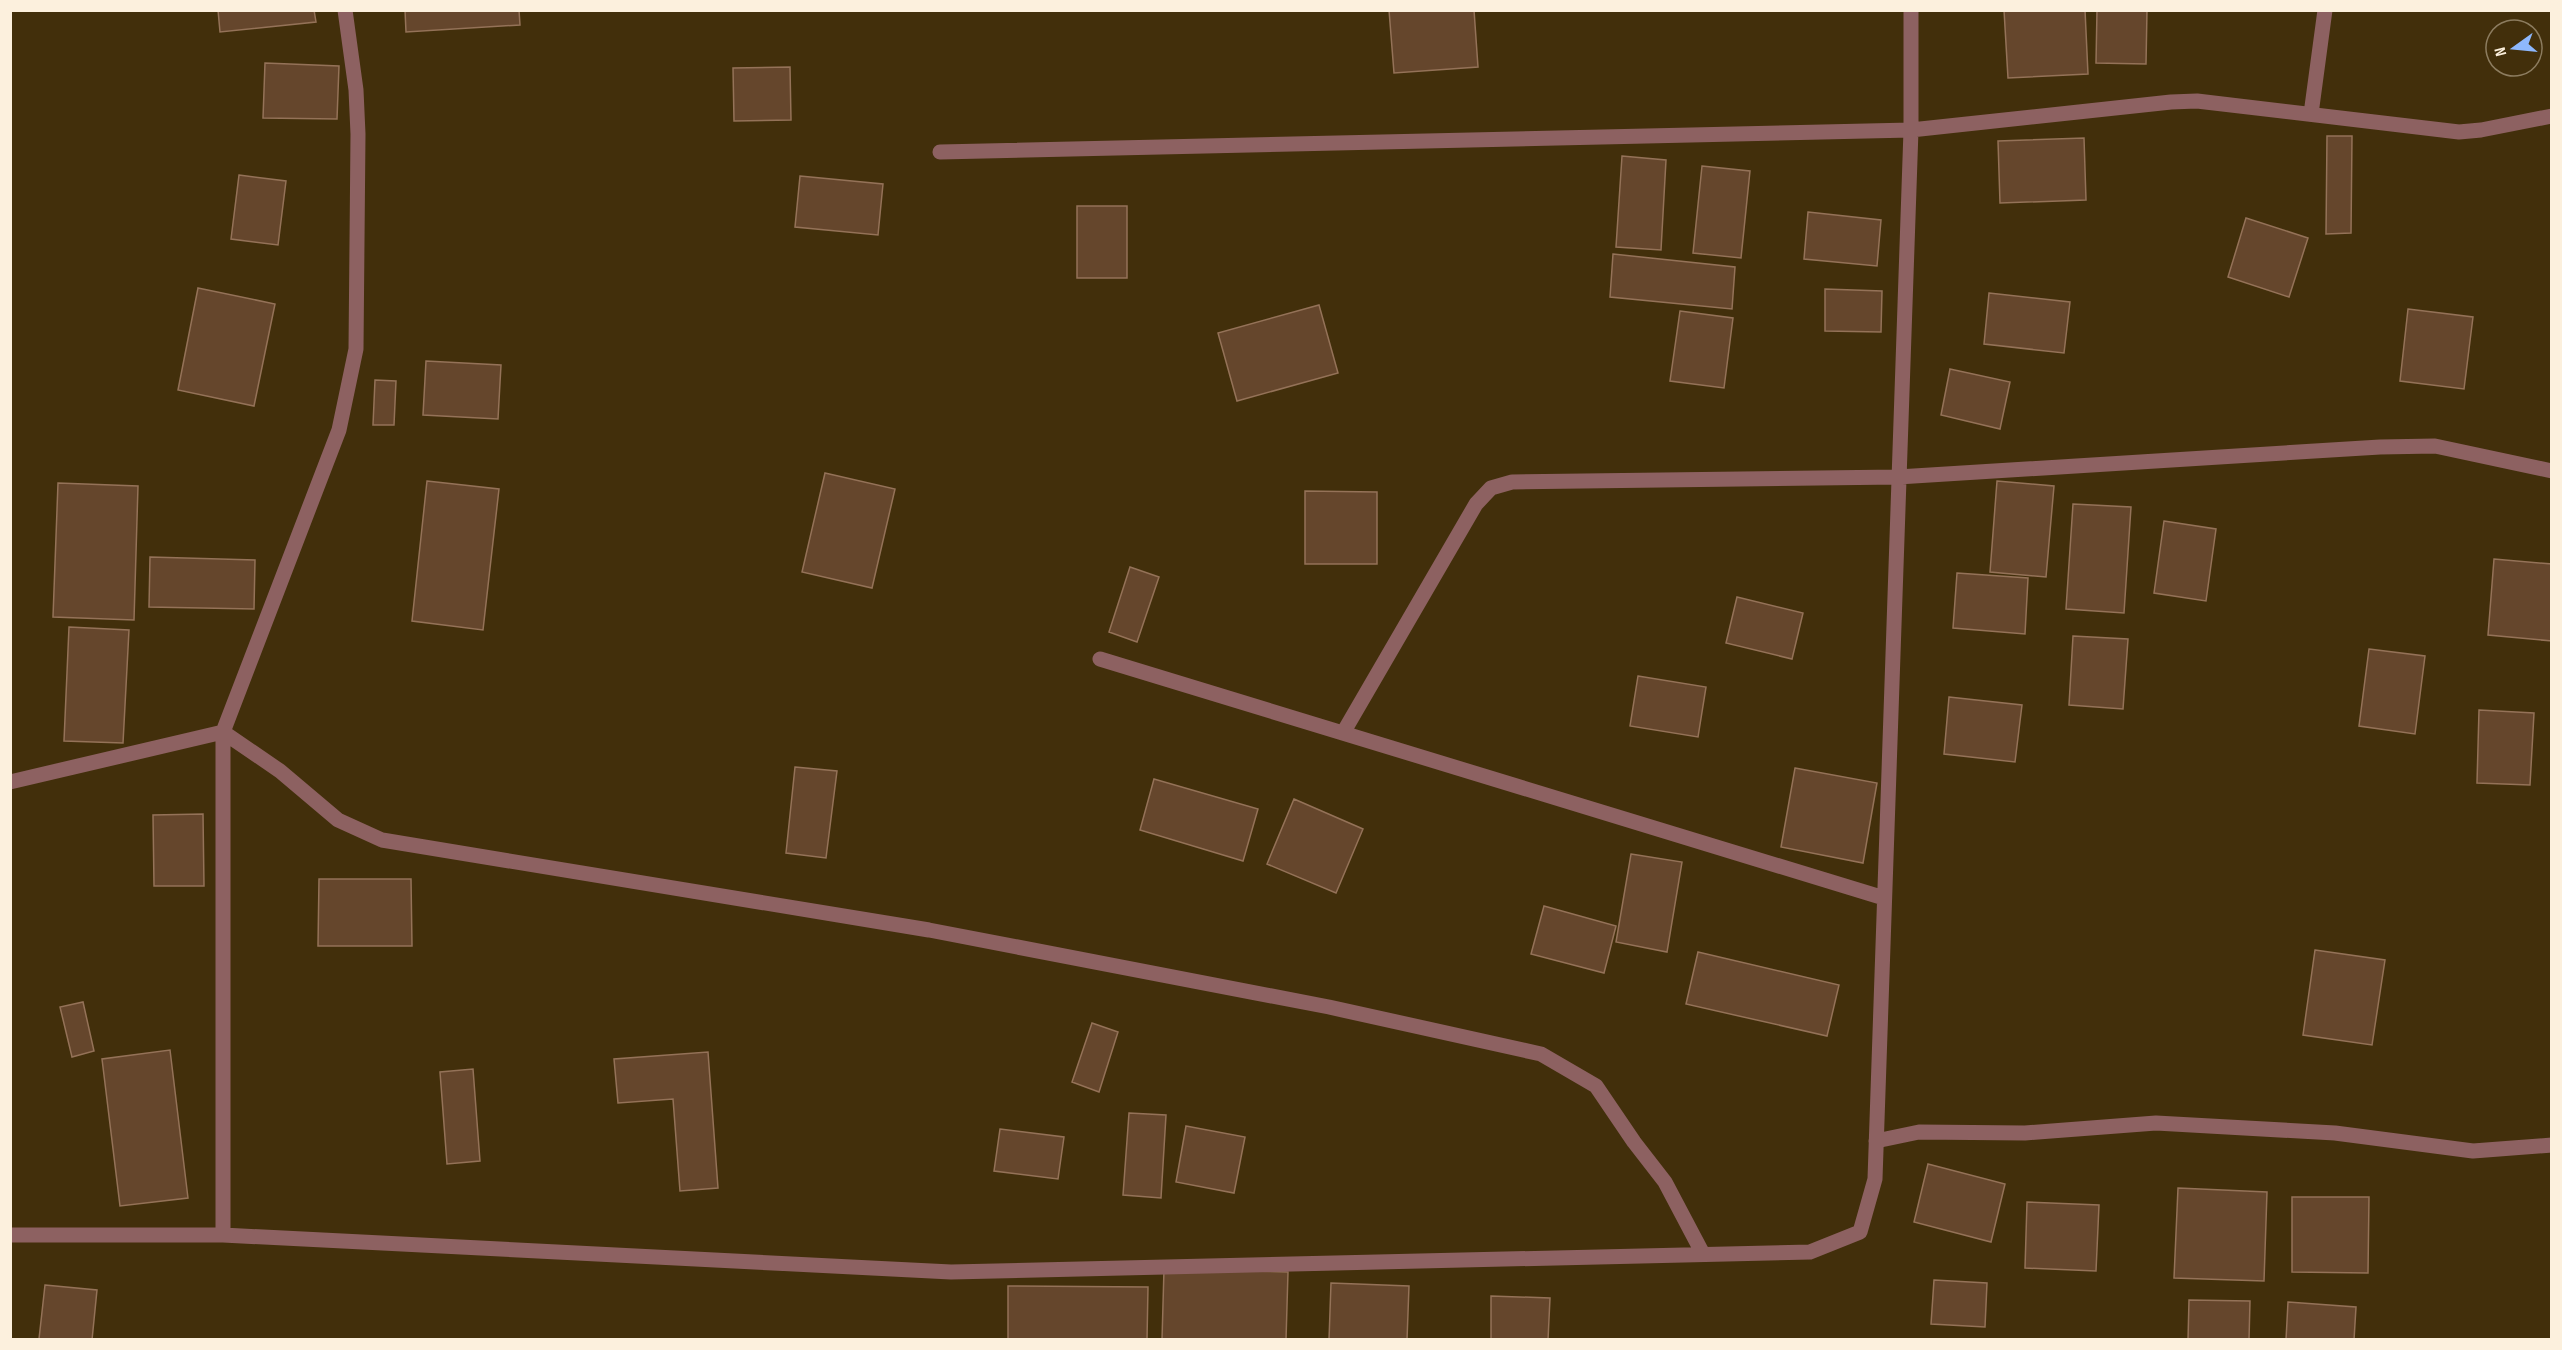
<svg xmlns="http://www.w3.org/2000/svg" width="2562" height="1350" font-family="'Sofia Sans Condensed',sans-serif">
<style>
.building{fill:#65462c;stroke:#947258;stroke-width:1.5}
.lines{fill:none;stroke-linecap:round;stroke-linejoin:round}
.street{stroke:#8d6161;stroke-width:15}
</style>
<rect width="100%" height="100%" fill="#422f0b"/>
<path class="building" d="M218 10H314L316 22 220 32Z
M405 10H519L520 25 406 32Z
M1389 10H1474L1478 67 1394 73Z
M2004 10H2085L2088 74 2008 78Z
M2097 10H2147L2146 64 2096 63Z
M265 63 339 66 337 119 263 118Z
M790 67 791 120 734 121 733 68Z
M2327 136H2352L2351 233 2326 234Z
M2084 138 2086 200 2000 203 1998 141Z
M1622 156 1666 160 1661 250 1616 247Z
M1702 166 1750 171 1741 258 1693 253Z
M239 175 286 181 278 245 231 239Z
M800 176 883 184 878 235 795 227Z
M1077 206H1127V278H1077Z
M1808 212 1881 220 1877 266 1804 259Z
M2246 218 2308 238 2289 297 2228 277Z
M1613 254 1735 267 1732 309 1610 297Z
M198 288 275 304 254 406 178 390Z
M1825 289 1882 291 1881 332 1825 331Z
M1989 293 2070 302 2064 353 1984 344Z
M1319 305 1338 373 1237 401 1218 333Z
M2408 309 2473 317 2464 389 2400 381Z
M1680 311 1733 318 1724 388 1670 381Z
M426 361 501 365 498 419 423 415Z
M1950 369 2010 382 2000 429 1941 415Z
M375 380 396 381 394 425H373Z
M825 473 895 489 872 588 802 572Z
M427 481 499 489 483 630 412 621Z
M1997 481 2054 486 2046 577 1990 572Z
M58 483 138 486 134 620 53 617Z
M1305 491 1377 492V564H1305Z
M2073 504 2131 507 2124 613 2066 609Z
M2164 521 2216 529 2206 601 2154 593Z
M150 557 255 560 254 609 149 607Z
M2494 559 2552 564V641L2488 635Z
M1130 567 1159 577 1137 642 1109 632Z
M1957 573 2028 578 2025 634 1953 628Z
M1737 597 1803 613 1792 659 1726 643Z
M69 627 129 630 123 743 64 741Z
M2073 636 2128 639 2123 709 2069 705Z
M2369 649 2425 656 2415 734 2359 726Z
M1638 676 1706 687 1698 737 1630 726Z
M1949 697 2022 705 2015 762 1944 754Z
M2479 710 2534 713 2530 785 2477 783Z
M795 767 837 771 826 858 786 853Z
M1795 768 1877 783 1863 863 1781 847Z
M1154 779 1258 809 1243 861 1140 830Z
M1294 799 1363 829 1336 893 1267 864Z
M203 814 204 886H154L153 815Z
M1631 854 1682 862 1667 952 1616 942Z
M319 879H411L412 946H318Z
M1544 906 1616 926 1604 973 1531 954Z
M2315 950 2385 960 2372 1045 2303 1035Z
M1698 952 1839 985 1827 1036 1686 1004Z
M83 1002 94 1051 72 1057 60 1007Z
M1092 1023 1118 1032 1099 1092 1072 1082Z
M170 1050 188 1198 120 1206 102 1059Z
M708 1052 718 1188 680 1191 673 1099 618 1103 614 1059Z
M473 1069 480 1161 447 1164 440 1072Z
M1129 1113 1166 1115 1161 1198 1123 1195Z
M1186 1126 1245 1137 1234 1193 1176 1182Z
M1000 1129 1064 1137 1058 1179 994 1171Z
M1928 1164 2005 1184 1991 1242 1914 1222Z
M2178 1188 2267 1192 2264 1281 2174 1278Z
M2292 1197H2369L2368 1273 2292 1272Z
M2027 1202 2099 1205 2096 1271 2025 1268Z
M1164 1269 1288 1272 1286 1340H1162Z
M1934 1280 1987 1283 1985 1327 1931 1324Z
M1331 1283 1409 1286 1407 1340H1329Z
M45 1285 97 1290 92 1340 39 1339Z
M1008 1286 1148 1287 1147 1340H1008Z
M1491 1296 1550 1298 1548 1340H1491Z
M2189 1300 2250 1301 2249 1340H2188Z
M2288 1302 2356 1307 2354 1340H2286Z"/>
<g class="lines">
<path class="street" d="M2311 114 2325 10
M940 152 1911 130 2171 102 2197 101 2459 132 2481 130 2552 116
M1100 659 1884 898
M1343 733 1476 504 1491 488 1512 482 1898 477 2380 447 2435 446 2552 471
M10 782 223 732 280 771 338 820 382 840 929 930 1329 1007 1541 1054 1596 1086 1634 1142 1665 1182 1703 1254
M1876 1141 1919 1132 2025 1133 2156 1123 2335 1133 2473 1151 2552 1145
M10 1235H223L951 1272 1810 1252 1860 1232 1875 1179 1911 130V10
M223 1235V732L339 430 356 349 358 134 356 90 345 10"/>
</g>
<rect width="2562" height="1350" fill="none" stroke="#fcf0dd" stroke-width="24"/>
<g transform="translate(2514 48) rotate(255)"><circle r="28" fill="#422f0b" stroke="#8c7c5f" stroke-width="1.5"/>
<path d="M0-4.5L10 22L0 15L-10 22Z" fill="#8eb8fd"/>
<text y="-9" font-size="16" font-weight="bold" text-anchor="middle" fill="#fcf0dd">N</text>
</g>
</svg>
